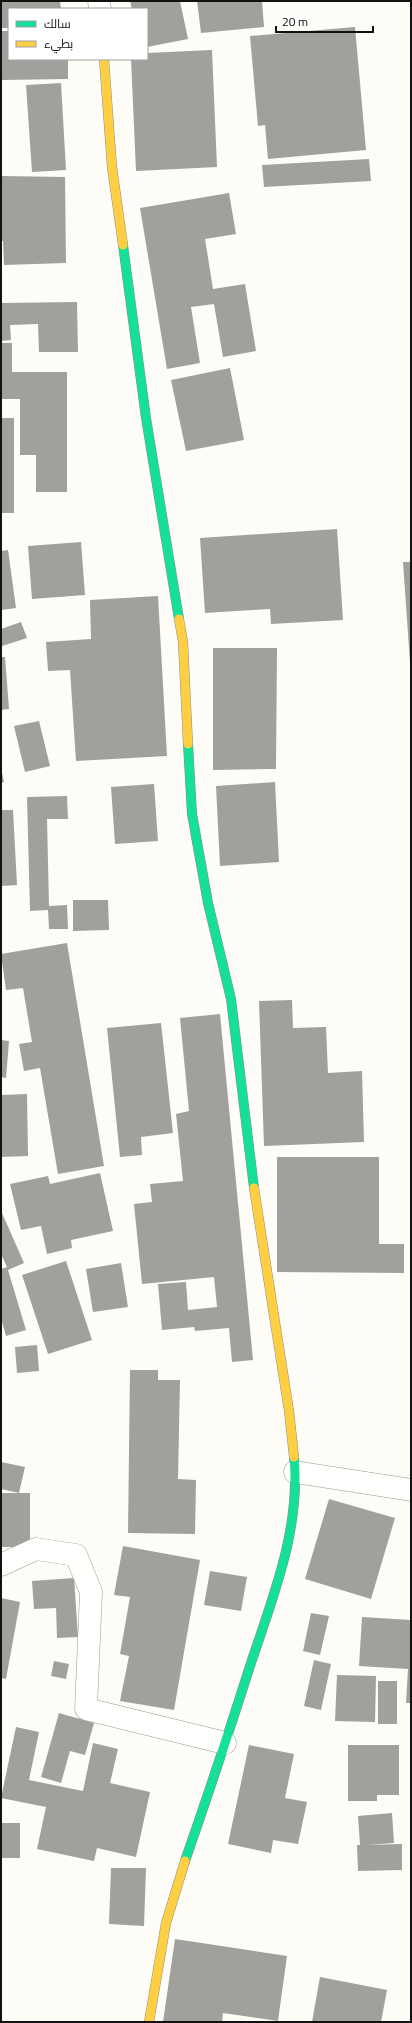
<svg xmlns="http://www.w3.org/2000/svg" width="412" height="2023" font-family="Georgia,Cairo,serif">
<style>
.building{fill:#a1a09c}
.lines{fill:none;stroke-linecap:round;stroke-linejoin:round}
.street-casing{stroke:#979795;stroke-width:23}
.fast-casing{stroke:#8e8d8b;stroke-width:10}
.slow-casing{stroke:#8e8d8b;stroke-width:10}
.street{stroke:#fffffe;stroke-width:22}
.fast{stroke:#16e098;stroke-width:9}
.slow{stroke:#ffcf43;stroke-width:9}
</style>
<rect width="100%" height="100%" fill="#fdfcf7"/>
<path class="building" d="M1 1H60L61 9H9V28H1Z
M130 1H180L188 39 147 47V9H132Z
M197 1H262L264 27 201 33Z
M355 27 366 150 268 159 265 125 258 126 250 36Z
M1 31H9V59H68V79L1 80Z
M212 50 217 167 136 171 131 59H147V53Z
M61 83 66 170 32 172 26 85Z
M369 159 371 181 264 187 262 165Z
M1 176 65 177 66 263 4 265 3 241H1Z
M229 193 236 234 205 239 213 289 245 284 256 351 223 357 214 304 191 307 200 363 167 369 140 208Z
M77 302 78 352H39L38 324 10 325 11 340 1 341V303Z
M1 343H12V372H67V492H36V455H20V399H1Z
M230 368 244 440 186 451 171 380Z
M1 418H14V513H1Z
M337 529 343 620 271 624 270 609 205 613 200 538Z
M81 542 85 595 32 599 28 546Z
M8 550 16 608 1 610V551Z
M403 562H411V663H410Z
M158 596 167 756 76 761 70 670 48 671 46 642 91 639 90 600Z
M21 622 27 638 2 646 1 629Z
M213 648H277L276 769 213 770Z
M1 657H5L9 709 1 710Z
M39 721 50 766 25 772 14 726Z
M1 768 4 782 1 783Z
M275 782 279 862 220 866 216 786Z
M154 784 158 841 115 844 111 787Z
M67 796 68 819H47L49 906 67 905 68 929H49L48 910 30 911 27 797Z
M1 810H13L17 885 1 886Z
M73 900H108L109 930 73 931Z
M67 943 104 1166 58 1174 40 1068 24 1071 19 1044 32 1042 23 988 6 990 1 954Z
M292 1000 293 1028 326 1027 328 1073 362 1071 364 1142 264 1146 259 1001Z
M220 1014 253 1360 232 1362 229 1328 195 1331 194 1327 162 1330 158 1284 186 1282 188 1310 217 1307 214 1277 142 1284 134 1204 152 1202 150 1184 183 1181 176 1114 189 1111 180 1018Z
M161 1023 173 1133 141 1137 142 1155 120 1157 107 1028Z
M1 1040 9 1041 6 1078 1 1077Z
M27 1094 28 1156 1 1157V1095Z
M277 1157H379V1244H404V1273L277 1272Z
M100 1173 113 1231 71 1240 72 1248 47 1254 41 1226 21 1230 10 1184 48 1176 50 1184Z
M2 1213 24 1263 8 1270 26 1330 6 1336 1 1318V1269L7 1267 1 1254Z
M66 1261 92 1340 48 1354 22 1275Z
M121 1263 128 1307 93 1312 86 1269Z
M37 1345 39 1371 17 1373 15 1347Z
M130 1370H158V1380H180L178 1479 196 1480 195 1534 128 1533Z
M1 1462 25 1467 19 1493 1 1489Z
M1 1493H30V1547H1Z
M329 1499 395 1518 371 1599 305 1579Z
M123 1546 200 1560 174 1710 120 1701 129 1656 120 1654 130 1597 114 1595Z
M210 1571 247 1577 241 1611 204 1605Z
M74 1578 78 1637 57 1638 56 1608 34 1609 32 1581Z
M1 1598 20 1602 6 1679 1 1678Z
M311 1613 329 1616 320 1655 303 1651Z
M362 1617 411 1620V1703H406L408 1669 359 1666Z
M314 1660 331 1664 321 1710 304 1706Z
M54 1661 69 1664 66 1679 51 1676Z
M337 1675 376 1676 375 1722 335 1721Z
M378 1681H397V1724H378Z
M59 1713 94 1723 85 1755 70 1751 61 1783 41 1777Z
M16 1727 39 1732 29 1780 83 1791 93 1743 118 1749 110 1783 150 1792 136 1857 97 1848 94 1861 37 1849 46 1807 1 1798Z
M249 1745 294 1754 285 1798 307 1802 298 1844 273 1840 271 1853 228 1844Z
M348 1745H399V1795H377V1801H348Z
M392 1813 394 1843 367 1845 402 1844V1870L358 1871 357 1845H360L358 1816Z
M1 1823H20V1858H1Z
M111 1868H146L144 1926 109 1924Z
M175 1939 287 1956 278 2021 223 2013 222 2022H163Z
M320 1977 387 1990 381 2022H312Z"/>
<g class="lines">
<defs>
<path id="street" d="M99 1 100 9
M295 1472 411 1490
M1 1565 36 1549 76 1555 91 1592 86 1709 225 1743"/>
<path id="fast" d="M123 245 146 418 179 619
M188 744 192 814 208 903 231 999 254 1188
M185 1861C208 1795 230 1729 251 1663 273 1597 301 1528 294 1457"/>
<path id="slow" d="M104 59 112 167 123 245
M179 619 183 642 188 744
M254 1188 289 1411 294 1457
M149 2022 166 1923 185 1861"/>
</defs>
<use href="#street" class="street-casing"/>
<use href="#fast" class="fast-casing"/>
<use href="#slow" class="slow-casing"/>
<use href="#street" class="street"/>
<use href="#fast" class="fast"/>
<use href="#slow" class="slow"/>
</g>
<rect width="412" height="2023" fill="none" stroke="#111111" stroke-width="4"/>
<rect x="8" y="8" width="140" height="52" fill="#ffffff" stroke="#a0a0a0"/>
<rect x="16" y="21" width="20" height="6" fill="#16e098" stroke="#a0a0a0"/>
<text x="44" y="28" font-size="12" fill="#111111">سالك</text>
<rect x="16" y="41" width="20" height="6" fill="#ffcf43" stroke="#a0a0a0"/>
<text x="44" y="48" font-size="12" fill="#111111">بطيء</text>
<path d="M276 26v6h97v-6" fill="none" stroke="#111111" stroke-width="2"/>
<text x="282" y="26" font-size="12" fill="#111111" stroke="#ffffff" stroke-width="3" paint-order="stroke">20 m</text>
</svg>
